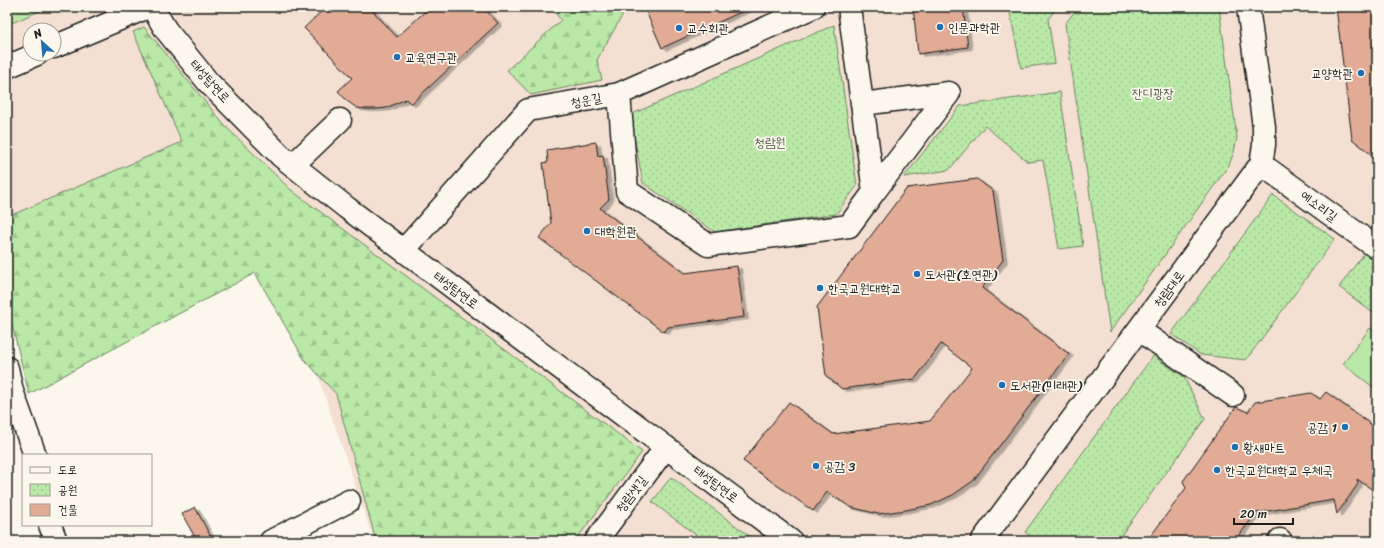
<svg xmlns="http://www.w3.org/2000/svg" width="1384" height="548" font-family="Sriracha,'Poor Story',sans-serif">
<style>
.built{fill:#f3e0d2;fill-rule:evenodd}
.grass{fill:#bae8a7;stroke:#6b8262}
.forest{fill:url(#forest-firs);stroke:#6b8262}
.park{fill:url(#park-dots);stroke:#6b8262}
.building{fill:#e1ab95;stroke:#1c1c1c;filter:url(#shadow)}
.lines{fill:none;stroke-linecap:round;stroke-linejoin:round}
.minor-casing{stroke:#1c1c1c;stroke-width:25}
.minor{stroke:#fbf7ec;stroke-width:22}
.poi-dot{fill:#1f6fb2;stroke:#fbf7ec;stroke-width:1.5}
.labels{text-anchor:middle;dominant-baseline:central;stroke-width:3.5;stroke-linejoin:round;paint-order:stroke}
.poi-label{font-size:13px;fill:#1c1c1c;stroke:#fbf7ec;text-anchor:start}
.street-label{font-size:13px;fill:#1c1c1c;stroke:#fbf7ec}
.park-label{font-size:13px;fill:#4b5946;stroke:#fbf7ec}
</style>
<defs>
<pattern id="forest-firs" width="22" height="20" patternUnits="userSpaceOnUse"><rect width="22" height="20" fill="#bae8a7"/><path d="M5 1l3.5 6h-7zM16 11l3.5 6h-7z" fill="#9fc68f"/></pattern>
<pattern id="park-dots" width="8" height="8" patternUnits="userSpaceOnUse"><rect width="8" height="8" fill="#bae8a7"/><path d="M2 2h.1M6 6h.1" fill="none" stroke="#9fc68f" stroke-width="1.8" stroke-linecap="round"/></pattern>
<filter id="shadow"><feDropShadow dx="4.5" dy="2.5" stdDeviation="0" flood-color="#0004"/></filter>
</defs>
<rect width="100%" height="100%" fill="#fbf7ec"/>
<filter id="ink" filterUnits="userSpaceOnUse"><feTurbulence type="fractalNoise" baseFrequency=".025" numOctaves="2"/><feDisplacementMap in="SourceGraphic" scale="8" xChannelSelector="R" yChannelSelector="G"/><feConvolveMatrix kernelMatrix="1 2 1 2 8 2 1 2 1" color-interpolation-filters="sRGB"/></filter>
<g filter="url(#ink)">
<path class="built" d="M7 7H1377V541H374L317 373 304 359 255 273 29 394 7 304ZM30 30H54V54H30Z"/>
<path class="grass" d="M7 7H49L7 25Z
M1370 328 1377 334V390L1343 364Z"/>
<path class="forest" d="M550 7H627L597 60 602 80 531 95 507 70 561 20Z
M144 27 225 126 291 190 642 452 575 541H376L336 394 304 359 255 273 29 394 7 304V217L182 142 133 32Z"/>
<path class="park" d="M1009 7H1057L1048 19 1055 63 1021 68Z
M1078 7H1219L1237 138 1234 152 1229 165 1110 332 1065 24Z
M834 25 857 186 836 214 715 232 643 183 630 115Z
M1060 92 1083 246 1059 249 1043 160 1028 162 985 126 949 170 904 177 960 106Z
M1273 195 1335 239 1246 360 1201 355 1171 334Z
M1366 251 1377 259V316L1339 287Z
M1153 356 1184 377 1205 419 1117 541H1036L1025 532Z
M671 477 756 541H704L652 502Z"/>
<path class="building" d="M326 7H369L397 37 430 7H483L498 23 411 104 406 99 386 108 377 109H366L357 108 347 101 338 91 352 78 304 28Z
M644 7H752L662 48Z
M913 7H963L968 47 918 54Z
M1336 7H1377V159L1352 139Z
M596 142 598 156 603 155 609 199 600 208 685 273 737 266 744 317 668 327 664 332 539 238 551 223 543 163 548 162 547 150Z
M977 179 993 191 1003 260 982 288 1069 354 973 481 953 495 931 505 906 510 878 514 850 507 827 492 813 511 743 461 789 402 833 434 930 421 972 368 941 344 915 379 842 389 826 376 817 307 907 188Z
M1326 392 1377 429V493L1357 479 1358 484 1337 514 1334 500 1256 513 1235 541H1147L1186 488 1183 481 1236 407 1248 412 1255 402 1311 393 1320 399Z
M195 507 213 541H197L182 514Z"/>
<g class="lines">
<defs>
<path id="minor" d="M152 7 166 30 208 82 281 156 347 208 791 541
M54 47 148 7
M7 67 37 54
M619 94 627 191 708 245 849 226 874 192 849 7
M862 104 949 93 874 192
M1261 164 1377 248
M293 165 340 120
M404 250 528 110 619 94 813 7
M1139 330 1233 395
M7 368 12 391 35 455
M50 525 56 541
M1280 540 1281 541
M271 541 349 501
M596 541 666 447
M982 541 1261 164 1264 145V127L1248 7"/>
</defs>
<use href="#minor" class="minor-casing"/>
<use href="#minor" class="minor"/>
</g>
</g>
<g class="poi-dot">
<circle cx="940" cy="27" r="4"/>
<circle cx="679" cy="28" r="4"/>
<circle cx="397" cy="57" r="4"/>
<circle cx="1361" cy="73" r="4"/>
<circle cx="587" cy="231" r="4"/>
<circle cx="917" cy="274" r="4"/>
<circle cx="820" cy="288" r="4"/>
<circle cx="1002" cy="385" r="4"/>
<circle cx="1345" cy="427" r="4"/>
<circle cx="1235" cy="447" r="4"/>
<circle cx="816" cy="466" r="4"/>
<circle cx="1217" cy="470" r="4"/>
</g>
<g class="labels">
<g class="poi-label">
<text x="948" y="27">인문과학관</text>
<text x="687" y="28">교수회관</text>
<text x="405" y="57">교육연구관</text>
<text x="1353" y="73" text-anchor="end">교양학관</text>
<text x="595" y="231">대학원관</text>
<text x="925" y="274">도서관(호연관)</text>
<text x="828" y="288">한국교원대학교</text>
<text x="1010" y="385">도서관(미래관)</text>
<text x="1337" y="427" text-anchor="end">공감 1</text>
<text x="1243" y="447">황새마트</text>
<text x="824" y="466">공감 3</text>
<text x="1225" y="470">한국교원대학교 우체국</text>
</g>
<g class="street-label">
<text transform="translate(210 81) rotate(48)">태성탑연로</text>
<text transform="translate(586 100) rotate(-11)">청운길</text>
<text transform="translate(1319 206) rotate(36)">예소리길</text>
<text transform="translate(1169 289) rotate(-54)">청람대로</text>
<text transform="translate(456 290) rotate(37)">태성탑연로</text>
<text transform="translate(716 484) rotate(37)">태성탑연로</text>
<text transform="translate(631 494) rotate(-53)">청람샛길</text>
</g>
<g class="park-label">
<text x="1153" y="93">잔디광장</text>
<text x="770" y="142">청람원</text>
</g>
</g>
<rect width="1384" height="548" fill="none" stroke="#fbf7ec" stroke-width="24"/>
<rect x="12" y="12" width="1360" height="524" fill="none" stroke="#1c1c1c" stroke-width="1.5" filter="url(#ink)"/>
<rect x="22" y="454" width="130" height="72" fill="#fbf7ec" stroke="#a29f99"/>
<rect x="30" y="467" width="20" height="6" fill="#fbf7ec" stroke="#a29f99"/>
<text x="58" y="474" font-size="12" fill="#1c1c1c">도로</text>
<rect x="30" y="484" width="20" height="12" fill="url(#park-dots)" stroke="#a29f99"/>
<text x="58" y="494" font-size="12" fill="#1c1c1c">공원</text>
<rect x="30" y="504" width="20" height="12" fill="#e1ab95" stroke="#a29f99"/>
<text x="58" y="514" font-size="12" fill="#1c1c1c">건물</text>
<g transform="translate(42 42) rotate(333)"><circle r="19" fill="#fbf7ec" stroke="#a29f99"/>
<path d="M0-3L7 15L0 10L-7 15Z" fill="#1f6fb2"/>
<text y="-6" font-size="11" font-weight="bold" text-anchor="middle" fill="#1c1c1c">N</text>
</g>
<path d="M1234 518v6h59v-6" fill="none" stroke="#1c1c1c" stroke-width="2"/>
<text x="1240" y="518" font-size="12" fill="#1c1c1c" stroke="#fbf7ec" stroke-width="3" paint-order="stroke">20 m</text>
</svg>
